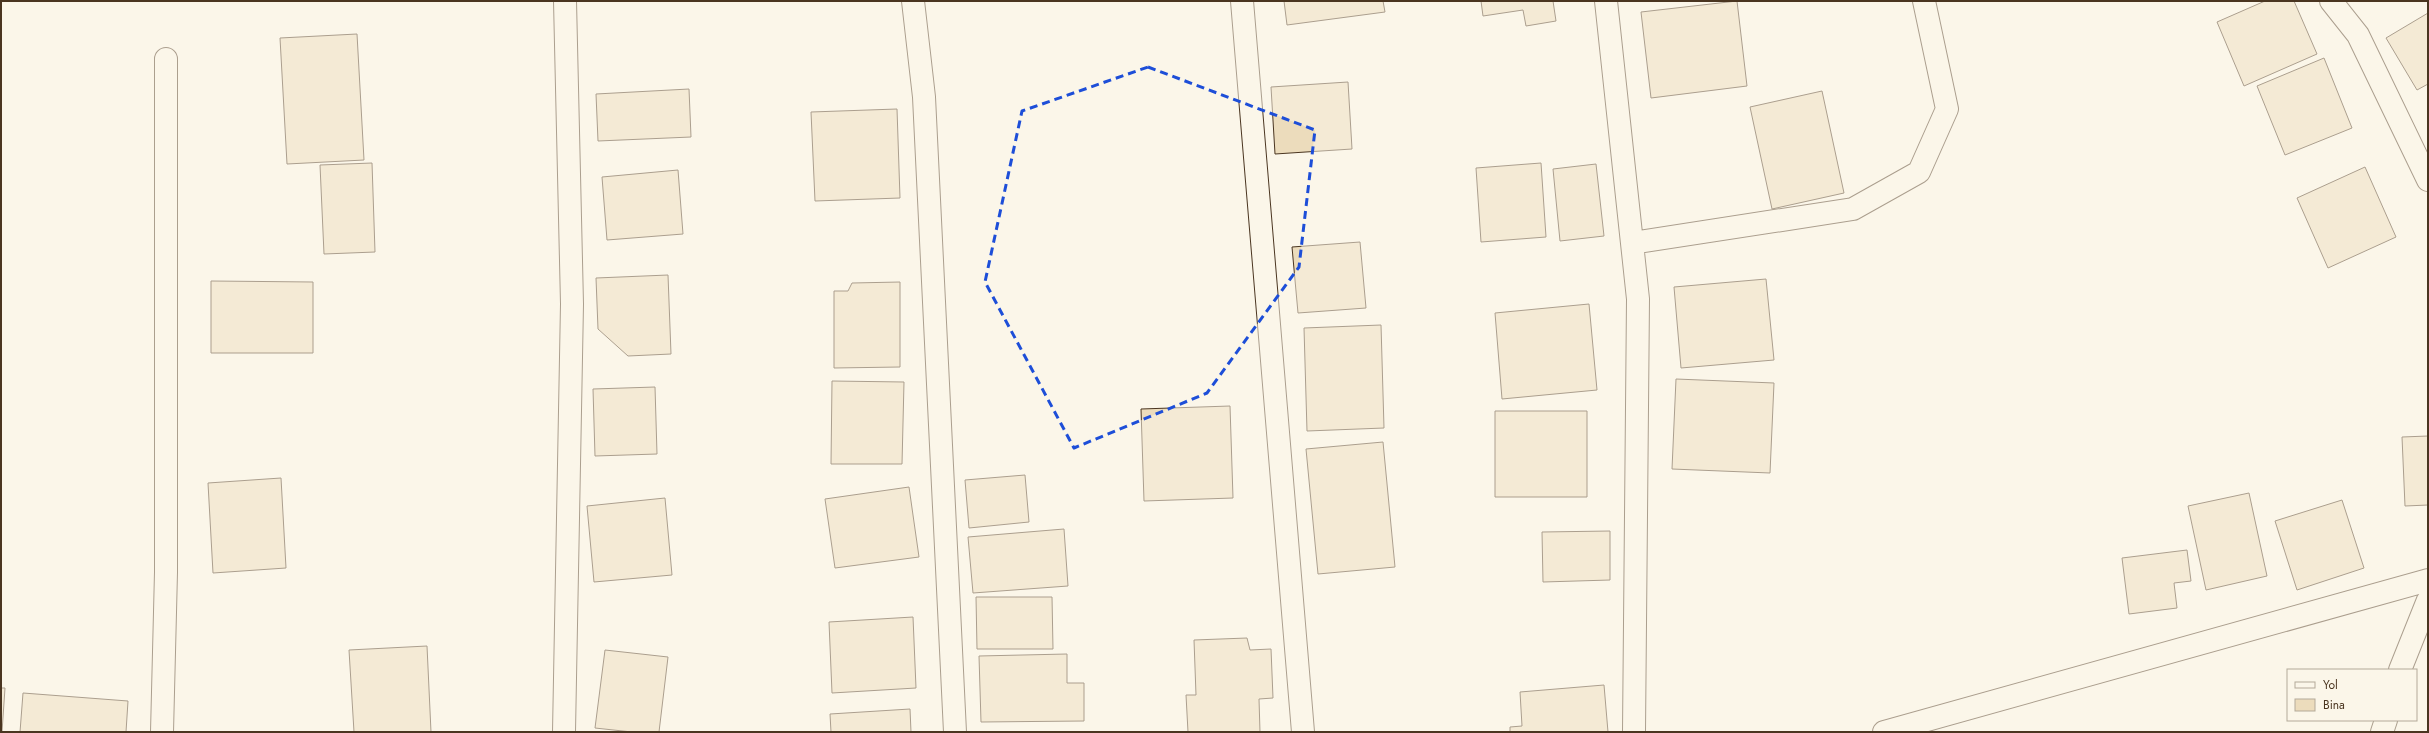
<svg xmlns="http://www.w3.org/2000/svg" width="2429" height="733" font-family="Jost,sans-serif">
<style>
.building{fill:#ecdcbc;stroke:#4a3520}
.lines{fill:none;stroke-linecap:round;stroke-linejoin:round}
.minor-casing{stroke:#4a3520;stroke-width:24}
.minor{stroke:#fbf6e9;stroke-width:22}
.marked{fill:none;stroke:#1d4ed8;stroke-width:3;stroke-dasharray:8 5;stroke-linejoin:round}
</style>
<rect width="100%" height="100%" fill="#fbf6e9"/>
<path class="building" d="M1284 1H1383L1385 12 1287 25Z
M1481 1H1553L1556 21 1526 26 1523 10 1483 16Z
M1737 1 1747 86 1651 98 1641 12Z
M2265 1H2294L2317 54 2244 86 2217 22Z
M2428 13V84L2417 90 2386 38Z
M357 34 364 160 287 164 280 38Z
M2324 58 2352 128 2285 155 2257 86Z
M1348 82 1352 149 1275 154 1271 87Z
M689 89 691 137 598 141 596 94Z
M1822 91 1844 193 1772 209 1750 107Z
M897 109 900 198 815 201 811 112Z
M372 163 375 252 324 254 320 165Z
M1541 163 1546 237 1481 242 1476 168Z
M1596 164 1604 236 1560 241 1553 169Z
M2365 167 2396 237 2328 268 2297 198Z
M678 170 683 234 607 240 602 177Z
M1360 242 1366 308 1298 313 1292 247Z
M668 275 671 354 628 356 598 329 596 278Z
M1766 279 1774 360 1681 368 1674 287Z
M211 281 313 282V353H211Z
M900 282V367L834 368V291H848L852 283Z
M1589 304 1597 390 1502 399 1495 313Z
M1381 325 1384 428 1307 431 1304 328Z
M1676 379 1774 383 1770 473 1672 469Z
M832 381 904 382 902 464H831Z
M655 387 657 454 595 456 593 389Z
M1230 406 1233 498 1144 501 1141 409Z
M1495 411H1587V497H1495Z
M2428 436V505L2405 506 2402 437Z
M1383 442 1395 567 1318 574 1306 449Z
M1025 475 1029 522 969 528 965 480Z
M281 478 286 568 213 573 208 483Z
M909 487 919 557 835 568 825 499Z
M2249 493 2267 576 2206 590 2188 506Z
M665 498 672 575 594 582 587 506Z
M2342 500 2364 568 2297 590 2275 521Z
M1064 529 1068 586 973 593 968 537Z
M1610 531V580L1543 582 1542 532Z
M2187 550 2191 581 2174 583 2177 608 2129 614 2122 558Z
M976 597H1052L1053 649H977Z
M913 617 916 688 832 693 829 622Z
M1247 638 1250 650 1271 649 1273 698 1259 699 1260 732H1188L1186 695H1196L1194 640Z
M427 646 431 732H354L349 650Z
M605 650 668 657 659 732H632L595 728Z
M1067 654V683H1084V721L981 722 979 656Z
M1604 685 1608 732H1510V727L1522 726 1520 692Z
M1 688H5L2 732H1Z
M23 693 128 701 126 732H20Z
M910 709 911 732H831L830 714Z"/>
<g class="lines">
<defs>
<path id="minor" d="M913 1 924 97 955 732
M1242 1 1303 732
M1606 1 1638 299 1634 732
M2331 1 2358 35 2428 180
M1632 243 1853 209 1919 172 1947 109 1924 1
M2400 670 2428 600
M162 732 166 572V59
M564 732 572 304 565 1
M1884 732 2428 580
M2382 732 2386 720"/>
</defs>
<use href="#minor" class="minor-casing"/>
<use href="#minor" class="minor"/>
</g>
<path d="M0 0H2429V733H0ZM1148 67 1315 130 1299 267 1207 393 1074 448 985 282 1022 111Z" fill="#fbf6e9" fill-opacity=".55" fill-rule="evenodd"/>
<path class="marked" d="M1148 67 1315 130 1299 267 1207 393 1074 448 985 282 1022 111Z"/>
<rect width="2429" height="733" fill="none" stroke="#4a3520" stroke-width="4"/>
<rect x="2287" y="669" width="130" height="52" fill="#fbf6e9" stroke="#b4a999"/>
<rect x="2295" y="682" width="20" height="6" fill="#fbf6e9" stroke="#b4a999"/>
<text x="2323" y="689" font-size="12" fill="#4a3520">Yol</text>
<rect x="2295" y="699" width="20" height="12" fill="#ecdcbc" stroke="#b4a999"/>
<text x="2323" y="709" font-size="12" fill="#4a3520">Bina</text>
</svg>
